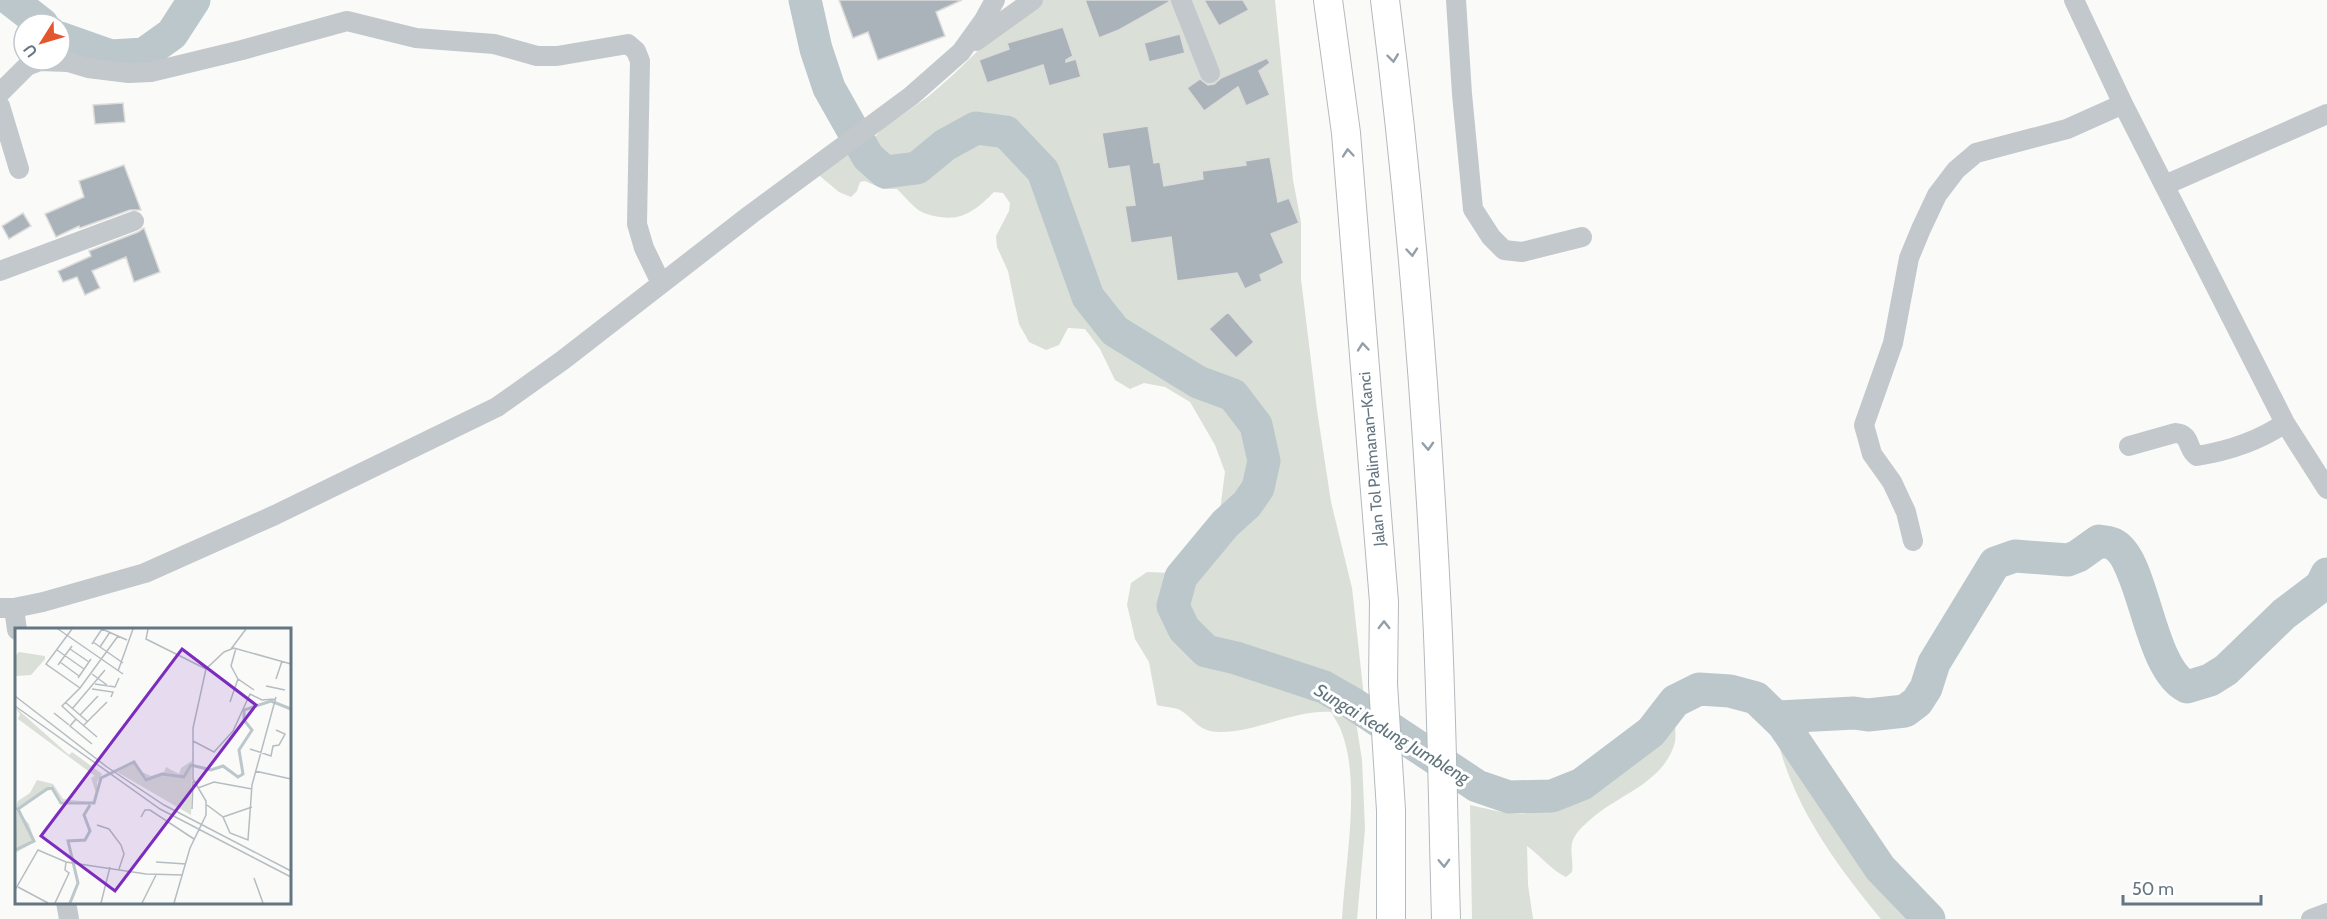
<svg xmlns="http://www.w3.org/2000/svg" width="2327" height="919" font-family="Cabin,sans-serif">
<style>
.green{fill:#dadfd7}
.lines{fill:none;stroke-linecap:round;stroke-linejoin:round}
.river{stroke:#bbc7cb;stroke-width:33}
.building{fill:#aab3b9;stroke:#dcdcda;stroke-width:1.5}
.highway-casing{stroke:#b4b9bd;stroke-width:30}
.minor{stroke:#c3c8cc;stroke-width:20}
.highway{stroke:#fff;stroke-width:28}
.oneway{stroke:#939fa8}
.labels{text-anchor:middle;dominant-baseline:central;stroke-width:6;stroke-linejoin:round;paint-order:stroke}
.street-label{font-size:16px;fill:#657683;stroke:#fff}
.water-label{font-size:18px;font-style:italic;fill:#60757c;stroke:#fff}
.inset-river{fill:none;stroke:#bbc7cb;stroke-width:3}
.inset-road{fill:none;stroke:#b5bdc2;stroke-width:1.5}
.view{fill:#7b2cbf;fill-opacity:0.15;stroke:#7b2cbf;stroke-width:3}
.inset-edge{fill:none;stroke:#657683;stroke-width:3}
</style>
<rect width="100%" height="100%" fill="#fafaf8"/>
<path class="green" d="M1043 0H1275L1293 180 1301 222V279L1317 410 1331 502 1352 588 1364 697 1357 696 1327 680 1238 650 1211 644 1191 624 1182 605 1188 580 1231 530 1253 509 1266 491 1272 462 1264 422 1238 389 1202 375 1120 325 1095 293 1050 166 1010 124 974 120 941 138 914 160 888 164 874 152 871 141 881 130 929 96 954 74 1003 26Z
M978 137 1002 140 1036 175 1080 301 1109 337 1194 389 1228 402 1248 429 1256 461 1251 484 1241 498 1219 518 1225 472 1215 445 1190 402 1165 387 1144 383 1130 389 1115 380 1100 349 1085 329 1068 328 1059 345 1046 350 1029 342 1019 324 1008 271 997 247 996 236 1009 211 1010 203 1003 193 994 192C978 208 964 221 940 217 932 216 924 214 917 209 910 203 903 195 897 189H883L865 181 860 182 857 191 851 197 839 192 815 172 844 151 853 155 883 181 921 175 950 152Z
M1147 572 1173 573 1165 607 1177 634 1202 659 1233 666 1321 695 1348 710 1356 722 1362 760 1365 829 1357 919H1342C1345 864 1361 784 1342 733 1340 726 1335 719 1331 712 1293 710 1258 732 1220 732 1198 732 1195 719 1180 710 1174 707 1164 707 1157 705L1149 662 1135 639 1130 617 1127 605 1131 583Z
M1675 719C1675 726 1676 735 1675 742 1664 783 1619 794 1591 819 1584 825 1576 832 1573 840 1569 850 1574 862 1572 872L1566 877C1551 870 1540 855 1527 846L1528 885 1533 919H1472L1470 805C1484 808 1498 812 1511 813 1571 819 1638 761 1675 719Z
M1779 746 1879 886 1910 919H1881C1838 867 1797 811 1779 746Z"/>
<g class="lines">
<path class="river" d="M11 0 42 24
M805 0 816 49 829 88 868 157 885 172 917 168 945 145 976 128 1006 132 1043 171 1088 297 1115 331 1198 382 1233 395 1256 425 1264 461 1258 488 1247 504 1225 524 1181 577 1173 606 1184 629 1206 651 1236 658 1324 687 1352 703 1477 786 1509 797 1552 796 1582 784 1651 732 1675 701 1699 689 1730 691 1756 698 1783 724 1880 868 1929 919
M60 38 111 56 144 54 172 34 194 0
M1776 717 1854 713 1868 715 1905 711 1917 702 1926 688 1934 663 1995 563 2015 556 2068 560 2078 556 2099 541C2103 542 2110 542 2113 544 2144 558 2148 668 2187 687L2210 680 2226 670 2284 614 2321 586 2327 574"/>
</g>
<path class="building" d="M839 0H962L936 12 945 36 878 60 868 32 853 38Z
M1085 0H1169V2L1119 30 1099 38Z
M1204 0H1243L1249 10 1219 26Z
M1063 27 1073 56 1066 60V62L1076 59 1081 77 1049 86 1043 65 987 83 979 60 1009 49 1007 43Z
M1180 34 1185 53 1149 62 1144 43Z
M1267 58 1270 63 1259 71 1270 95 1246 106 1238 87 1204 111 1187 88 1200 79 1208 85 1214 84 1221 78Z
M123 103 125 122 95 124 93 105Z
M1148 126 1154 163 1160 162 1164 186 1203 179 1202 171 1246 165 1245 161 1270 157 1278 202 1289 198 1299 223 1271 234 1284 263 1260 275 1262 281 1245 289 1237 273 1177 281 1171 237 1131 243 1125 206 1135 205 1129 166 1108 169 1102 133Z
M124 165 141 210H130L80 228 79 226 56 237 45 214 84 197 79 181Z
M23 213 31 226 9 239 2 226Z
M144 228 160 272 134 282 126 257 92 271 100 288 85 295 77 277 63 282 58 271 91 256 89 251 138 232Z
M1228 312 1254 342 1236 358 1209 329Z"/>
<g class="lines">
<defs>
<path id="highway" d="M1328 0 1346 133 1384 602 1383 684 1391 810V919
M1385 0C1411 204 1427 408 1437 613 1442 715 1443 817 1446 919"/>
</defs>
<use href="#highway" class="highway-casing"/>
<path class="minor" d="M1181 0 1210 73
M1456 0 1462 94 1473 209 1491 237 1504 250 1522 252 1582 237
M2074 0 2123 104 2285 423 2327 489
M976 41 1033 0
M0 93 27 66 40 61 68 62 88 68 129 73 151 72 242 50 347 21 416 38 494 44 537 56H557L628 44 636 51 640 61 637 224 644 248 661 283
M0 106 19 169
M2165 185 2327 114
M0 271 134 221
M2129 446 2175 433C2192 434 2186 449 2197 456 2228 451 2259 441 2285 423
M1913 541 1906 512 1892 482 1872 454 1864 425 1893 343 1909 258 1921 229 1937 195 1956 170 1976 153 2067 129 2123 104
M0 608H14L43 602 145 573 275 515 497 407 563 360 750 215 911 96 961 52 984 20 995 0
M14 608 17 630
M66 902 69 919
M2311 919 2327 913"/>
<use href="#highway" class="highway"/>
</g>
<defs><path id="oneway-chevron" d="M-2-3.5L2.5 0L-2 3.5" fill="none" stroke-width="1.6" stroke-linecap="round" stroke-linejoin="round" transform="scale(1.5)"/></defs>
<g class="oneway">
<use href="#oneway-chevron" transform="translate(1393 58) rotate(83)"/>
<use href="#oneway-chevron" transform="translate(1348 153) rotate(-95)"/>
<use href="#oneway-chevron" transform="translate(1412 252) rotate(85)"/>
<use href="#oneway-chevron" transform="translate(1363 347) rotate(-95)"/>
<use href="#oneway-chevron" transform="translate(1428 446) rotate(87)"/>
<use href="#oneway-chevron" transform="translate(1384 625) rotate(-90)"/>
<use href="#oneway-chevron" transform="translate(1444 863) rotate(88)"/>
</g>
<g class="labels">
<g class="street-label">
<text transform="translate(1372 459) rotate(-95)">Jalan Tol Palimanan–Kanci</text>
</g>
<g class="water-label">
<text transform="translate(1392 734) rotate(31)">Sungai Kedung Jumbleng</text>
</g>
</g>
<g transform="translate(15 628)">
<rect width="276" height="276" fill="#fafaf8"/>
<path d="M4 24 30 28V31L16 47 0 48V28ZM0 79 54 127 57 124 87 146 82 154V168L76 150 80 148 3 91 5 86ZM178 132 169 149 151 145 134 151 126 148 125 143 136 148 149 144 151 139 164 146 166 140ZM119 135 130 153 147 147 170 150 177 138 176 187 102 144ZM22 152 38 156 48 171 73 174 47 173 36 158 0 183 3 173 15 165ZM2 183 14 196 20 214 0 225Z" fill="#dadfd7"/>
<path class="inset-river" d="M0 222 19 213 3 181 32 161 37 160 46 175H79L86 150 119 134 131 152 147 146 169 149 176 137 196 142 208 138 223 149 228 146 224 122 237 102 229 92V82L256 73 276 81M55 275 63 255 53 213 70 212 75 203 69 187 75 177"/>
<path class="inset-road" d="M43 1 108 46M57 1 31 36 65 60 47 78 61 91 55 98 77 116M87 1 112 12M133 1 131 11 191 41M78 14 108 35M77 16 87 1M85 19 95 4M221 20 216 38 223 51M55 21 74 34M216 21 231 1M42 22 69 41M45 34 64 48M43 37 57 18M103 43 118 1M77 46 92 57M63 50 76 31M261 51 267 33M80 56 100 59 104 50M251 58 270 62M65 60 103 8M77 61 98 64 96 69M0 68 92 139 149 177 276 243M50 74 72 93M215 74 223 51 239 62M0 78 145 181 276 249M57 81 90 42M39 85 54 97M65 87 83 68M61 91 82 109M68 98 92 74M178 113 199 124 218 103 235 66 247 72 260 71M235 121 256 128 258 118 264 117 270 106 261 102M240 143 276 151M183 160 199 154 237 161M192 177 208 189 215 205 233 212 237 157 261 69M177 181 178 153M126 189 130 182H135L179 211M208 189 237 179M82 197 94 201 106 217 109 226 104 241M141 234 171 236M239 250 248 275M3 259 33 275M0 262 23 222 51 234 131 246 168 247M40 275 54 245 50 242 51 234M86 275 95 239M127 275 141 247M159 275 175 220 191 187V173L178 151V100L191 41 209 24 219 20 276 36"/>
<path class="view" d="M167 21 241 77 100 263 26 208Z"/>
<rect width="276" height="276" class="inset-edge"/>
</g>
<g transform="translate(42 42) rotate(233)"><circle r="28" fill="#ffffff" stroke="#c1c8cd" stroke-width="1.5"/>
<path d="M0-4.5L10 22L0 15L-10 22Z" fill="#e4572e"/>
<text y="-9" font-size="16" font-weight="bold" text-anchor="middle" fill="#657683">U</text>
</g>
<path d="M2123 895v9h138v-9" fill="none" stroke="#657683" stroke-width="3"/>
<text x="2132" y="895" font-size="18" fill="#657683" stroke="#ffffff" stroke-width="4.5" paint-order="stroke">50 m</text>
</svg>
